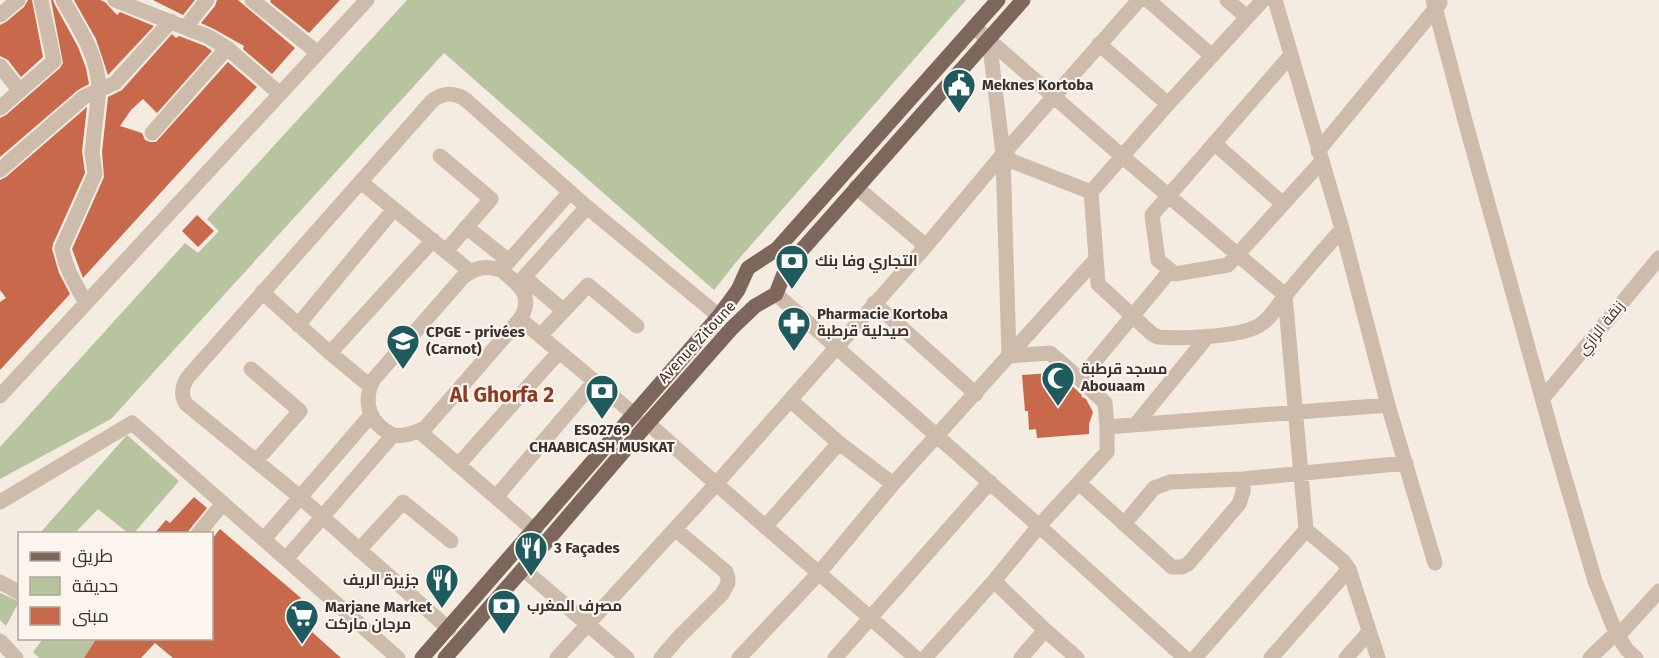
<svg xmlns="http://www.w3.org/2000/svg" width="1659" height="658" font-family="'Fira Sans',Cairo,sans-serif">
<style>
.green{fill:#b8c4a0}
.building{fill:#c8694b}
.lines{fill:none;stroke-linecap:round;stroke-linejoin:round}
.minor{stroke:#cdbbac;stroke-width:15}
.major{stroke:#7d675c;stroke-width:15}
.labels{text-anchor:middle;dominant-baseline:central;stroke-width:4.5;stroke-linejoin:round;paint-order:stroke}
.poi-label{font-size:15px;font-weight:bold;fill:#3b302b;stroke:#fbf5ee;text-anchor:start}
.street-label{font-size:15px;fill:#3b302b;stroke:#fbf5ee}
.district-label{font-size:21px;font-weight:bold;fill:#8c3b22;stroke:#fbf5ee}
</style>
<rect width="100%" height="100%" fill="#f4ebe1"/>
<path class="green" d="M407 0H966L737 261 714 290 444 53 111 419 0 479V447L185 243 198 253 219 231 207 219Z
M127 435 179 481 134 533H128L98 509 75 533H40Z
M0 593 16 600 19 602 6 626 0 620Z
M43 639H96L84 658H39L33 652Z"/>
<path class="building" d="M28 0H32L43 57 21 77 8 60 0 56V25L6 22 24 7Z
M51 0H53L55 5 78 47 86 68 89 84 78 90 0 157V118L6 115 60 68 63 63Z
M74 0H100L105 2 117 15 120 12 154 26 108 75 96 39Z
M153 0H195L183 15Z
M217 0H238L295 48 272 74 243 49 244 46 214 29 201 23 215 6Z
M271 0H340L309 33 270 2Z
M172 34 176 38 179 36 205 46 212 51 157 113 143 99 131 110 120 126 142 133 145 140 150 142H156L228 62 257 87 83 278 72 249 104 177 102 152 108 97 122 90Z
M87 107 82 151 85 173 53 244 52 249 59 273 70 294 0 370V302L6 298 0 290V180L6 177Z
M197 215 214 231 198 247 182 231Z
M1051 373V377L1059 376 1060 381H1067L1081 394 1082 397 1086 399 1093 412 1089 424V434L1037 438 1036 429 1029 430 1028 411H1025L1022 375Z
M194 497 207 508 186 534H154L166 520 170 523Z
M220 529 301 598 295 605 316 625 312 632 341 658H173L155 643 141 658H84L96 639H212V539Z"/>
<g class="lines">
<path class="minor" d="M115 0 209 37 227 48 279 93
M252 0 318 53
M1148 0 1212 56
M1227 0 1247 17
M1263 0 1168 104 1091 192 1098 284 1152 334 1158 337C1180 339 1239 337 1258 326 1270 320 1277 306 1285 296 1303 273 1323 251 1342 229
M1275 0 1342 229 1388 405 1435 563
M1433 0 1467 128 1554 441 1595 581 1616 633 1627 650 1636 658
M0 15 18 0
M186 27 207 0
M974 27 1123 157 1285 295 1306 530 1343 561 1349 569 1378 658
M989 39 1003 154 1009 356
M1099 44 1168 104
M1291 55 1152 215 1158 260 1175 274 1228 265 1322 161
M0 66 20 91
M0 108 54 61 41 0
M152 133 227 48
M1214 143 1282 203
M1318 151 1440 3
M1003 154 1014 162 1091 192
M440 156 491 199 446 251
M0 170 84 97 99 90C98 55 80 30 63 0
M361 182 471 272
M856 187 926 246
M466 227 509 261
M524 277 564 311
M518 284 587 207
M262 292 330 353 370 386
M776 294 1039 526 1185 658
M86 303C76 285 65 268 62 248L95 174 92 152 99 90 115 83 171 21
M874 303 976 394
M520 319 635 415
M298 325 394 209
M540 336 588 285 637 326
M330 353 433 240
M251 369 300 411 256 461
M1080 379 1170 271
M0 396 367 0
M1543 398 1659 258
M790 400 839 443 893 484
M648 423C736 503 827 579 916 658
M1136 424 1208 336
M1107 427 1388 405
M419 431 535 531
M393 435C370 424 362 404 373 380L463 277C477 267 485 265 501 270
M458 465 559 352
M1079 483 1172 567H1182L1188 564 1239 504 1243 492V479
M496 497 594 382
M0 502 132 423 398 658
M1124 524 1154 488 1170 482 1243 479 1406 463
M765 527 839 443
M198 534 223 503
M264 539 371 415
M359 550 403 502 451 541
M286 559 393 435C405 437 415 433 426 427L520 319C535 295 518 284 501 270L570 192
M523 569 627 658
M994 581 1045 630 1077 658
M0 582 20 593
M449 629 300 497 186 404C180 394 182 386 188 377L432 101C444 92 454 92 466 100L587 207 719 316
M1618 636 1659 591
M0 641 16 658
M557 658 716 484 926 246 1003 154 1139 0
M661 658 679 637 722 594 728 583V578L726 572 675 529
M739 658 819 573 893 484 1096 259
M835 658 990 482
M925 658 994 581 1039 526 1107 452V427L1105 403 1080 379 1050 353 1009 356
M1021 658 1045 630
M1195 658 1306 530
M1271 658 1349 569
M1346 658 1369 632
M1590 658 1616 633"/>
<path class="major" d="M422 658 719 316 738 290 748 268 777 249 998 0
M445 658 523 569 648 423 732 328 755 306 776 294 785 271 792 261 1023 0"/>
</g>
<defs>
<symbol id="civic-pin" viewBox="-11 -11 22 30"><path d="M0 17L-7.5 6A9.5 9.5 0 1 1 7.5 6Z" fill="#1f5a5e" stroke="#fbf5ee"/><path d="M-.6-6.5H3V-4.5H.6V-3L4-1V1h2V6H-6V1h2V-1L-.6-3ZM-1.2 2.5V6h2.4V2.5Z" fill="#fff"/></symbol>
<symbol id="bank-pin" viewBox="-11 -11 22 30"><path d="M0 17L-7.5 6A9.5 9.5 0 1 1 7.5 6Z" fill="#1f5a5e" stroke="#fbf5ee"/><path d="M-6-4H6V4H-6ZM0-2.3a2.3 2.3 0 1 0 0 4.6a2.3 2.3 0 1 0 0-4.6Z" fill="#fff"/></symbol>
<symbol id="pharmacy-pin" viewBox="-11 -11 22 30"><path d="M0 17L-7.5 6A9.5 9.5 0 1 1 7.5 6Z" fill="#1f5a5e" stroke="#fbf5ee"/><path d="M-2-6h4v4h4v4h-4v4h-4v-4h-4v-4h4Z" fill="#fff"/></symbol>
<symbol id="university-pin" viewBox="-11 -11 22 30"><path d="M0 17L-7.5 6A9.5 9.5 0 1 1 7.5 6Z" fill="#1f5a5e" stroke="#fbf5ee"/><path d="M0-5L7-2L0 1L-7-2ZM-4 1L0 2.5L4 1V4Q0 6-4 4Z" fill="#fff"/></symbol>
<symbol id="mosque-pin" viewBox="-11 -11 22 30"><path d="M0 17L-7.5 6A9.5 9.5 0 1 1 7.5 6Z" fill="#1f5a5e" stroke="#fbf5ee"/><path d="M3.5-4.9A6 6 0 1 0 3.5 4.9A5 5 0 1 1 3.5-4.9Z" fill="#fff"/></symbol>
<symbol id="restaurant-pin" viewBox="-11 -11 22 30"><path d="M0 17L-7.5 6A9.5 9.5 0 1 1 7.5 6Z" fill="#1f5a5e" stroke="#fbf5ee"/><path d="M-5-6h1v4h1v-4h1v4h1v-4h1v5L-1.5 .5V6h-2V.5L-5-1ZM5-6V6H3V1.5H1.5Q1.5-4 5-6Z" fill="#fff"/></symbol>
<symbol id="supermarket-pin" viewBox="-11 -11 22 30"><path d="M0 17L-7.5 6A9.5 9.5 0 1 1 7.5 6Z" fill="#1f5a5e" stroke="#fbf5ee"/><path d="M-6-5.5h2.5l.6 2H6L4.5 2H-2.5L-4.4-4H-6ZM-1.5 3.2a1.3 1.3 0 1 0 .1 0ZM3 3.2a1.3 1.3 0 1 0 .1 0Z" fill="#fff"/></symbol>
</defs>
<g fill-rule="evenodd">
<use href="#civic-pin" x="940" y="66" width="38" height="52"/>
<use href="#bank-pin" x="773" y="242" width="38" height="52"/>
<use href="#pharmacy-pin" x="775" y="304" width="38" height="52"/>
<use href="#university-pin" x="384" y="322" width="38" height="52"/>
<use href="#mosque-pin" x="1039" y="359" width="38" height="52"/>
<use href="#bank-pin" x="583" y="372" width="38" height="52"/>
<use href="#restaurant-pin" x="512" y="529" width="38" height="52"/>
<use href="#restaurant-pin" x="423" y="561" width="38" height="52"/>
<use href="#bank-pin" x="485" y="587" width="38" height="52"/>
<use href="#supermarket-pin" x="283" y="597" width="38" height="52"/>
</g>
<g class="labels">
<g class="poi-label">
<text x="982" y="85">Meknes Kortoba</text>
<text x="815" y="261">التجاري وفا بنك</text>
<text x="817" y="314">Pharmacie Kortoba<tspan x="817" dy="17">صيدلية قرطبة</tspan></text>
<text x="426" y="332">CPGE - privées<tspan x="426" dy="17">(Carnot)</tspan></text>
<text x="1081" y="369">مسجد قرطبة<tspan x="1081" dy="17">Abouaam</tspan></text>
<text x="602" y="430" text-anchor="middle">ES02769<tspan x="602" dy="17">CHAABICASH MUSKAT</tspan></text>
<text x="554" y="548">3 Façades</text>
<text x="419" y="580" text-anchor="end">جزيرة الريف</text>
<text x="527" y="606">مصرف المغرب</text>
<text x="325" y="607">Marjane Market<tspan x="325" dy="17">مرجان ماركت</tspan></text>
</g>
<g class="street-label">
<text transform="translate(1601 328) rotate(-51)">زنقة الرازي</text>
<text transform="translate(697 342) rotate(-47)">Avenue Zitoune</text>
</g>
<g class="district-label">
<text x="502" y="395">Al Ghorfa 2</text>
</g>
</g>
<rect x="18" y="532" width="195" height="108" fill="#fbf5ee" stroke="#aea6a0" stroke-width="1.5"/>
<rect x="30" y="552" width="30" height="9" fill="#7d675c" stroke="#aea6a0" stroke-width="1.5"/>
<text x="72" y="562" font-size="18" fill="#3b302b">طريق</text>
<rect x="30" y="577" width="30" height="18" fill="#b8c4a0" stroke="#aea6a0" stroke-width="1.5"/>
<text x="72" y="592" font-size="18" fill="#3b302b">حديقة</text>
<rect x="30" y="607" width="30" height="18" fill="#c8694b" stroke="#aea6a0" stroke-width="1.5"/>
<text x="72" y="622" font-size="18" fill="#3b302b">مبنى</text>
</svg>
